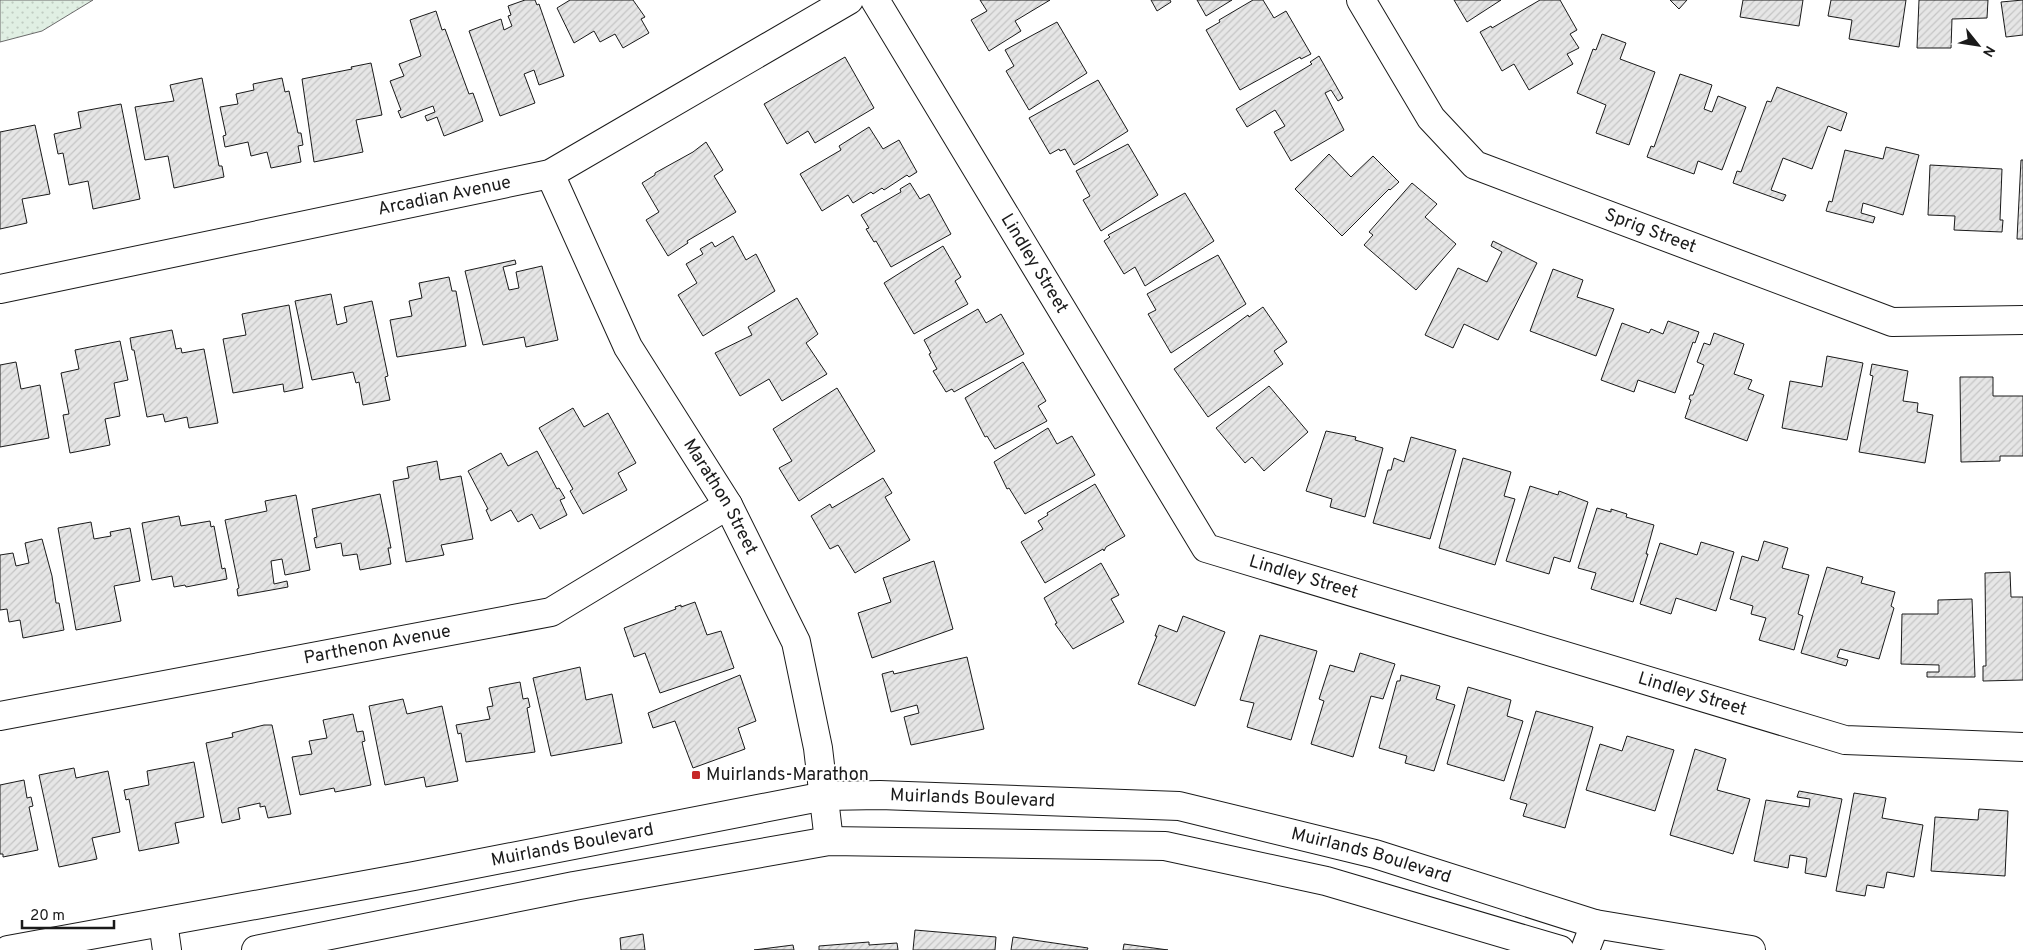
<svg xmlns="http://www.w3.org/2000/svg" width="2023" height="950" font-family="Overpass,sans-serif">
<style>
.park{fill:url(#park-dots);stroke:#6a6a6a}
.building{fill:url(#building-hatch);stroke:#1a1a1a}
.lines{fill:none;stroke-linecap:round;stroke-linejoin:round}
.minor-casing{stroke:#1a1a1a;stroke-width:30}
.major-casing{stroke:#1a1a1a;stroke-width:30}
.minor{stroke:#fff;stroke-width:28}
.major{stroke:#fff;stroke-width:28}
.poi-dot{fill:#c62828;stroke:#fff;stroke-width:2}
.labels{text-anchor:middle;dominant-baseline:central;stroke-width:4;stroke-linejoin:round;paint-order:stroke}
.street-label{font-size:18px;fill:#1a1a1a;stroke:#fff}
.poi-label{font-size:18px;fill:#1a1a1a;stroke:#fff;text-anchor:start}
</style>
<defs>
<pattern id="park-dots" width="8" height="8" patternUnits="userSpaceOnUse" patternTransform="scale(1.25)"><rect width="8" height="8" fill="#e0efe3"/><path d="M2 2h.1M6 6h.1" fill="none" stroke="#c0ccc2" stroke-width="1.8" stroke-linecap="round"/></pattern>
<pattern id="building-hatch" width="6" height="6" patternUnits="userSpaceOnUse" patternTransform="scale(1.25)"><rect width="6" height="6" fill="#e6e6e6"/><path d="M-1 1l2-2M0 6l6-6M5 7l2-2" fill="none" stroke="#c5c5c5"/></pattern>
</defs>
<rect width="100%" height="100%" fill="#fff"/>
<path class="park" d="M0 0H93L42 31 0 42Z"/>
<path class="building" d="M525 0H535L537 5 539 4 564 76 539 85 534 70 524 74 535 103 500 116 469 31 501 19 504 30 512 26 508 16 511 15 508 6Z
M570 0H633L645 17 641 19 649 33 623 48 615 34 600 42 594 31 574 43 557 8Z
M980 0H1050L1015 21 1021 31 989 51 971 20 987 11Z
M1151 0H1170L1171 2 1157 11Z
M1197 0H1232L1206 16Z
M1253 0H1263L1274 18 1286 11 1311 54 1301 59 1300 57 1240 90 1206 30 1220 22 1219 20Z
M1454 0H1501L1467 22Z
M1540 0H1560L1577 30 1570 34 1579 48 1567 54 1573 64 1529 90 1514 64 1502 71 1480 32 1491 26 1492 28Z
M1670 0H1687L1679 9Z
M1743 0H1803L1799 26 1740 17Z
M1831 0H1906L1899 47 1849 39 1852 20 1828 16Z
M1919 0H1988L1987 18 1952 19 1951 48H1917Z
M2023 0V35L2006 37 2001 2Z
M436 11 442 30 445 29 469 94 473 93 483 121 444 136 437 117 427 121 425 116 435 112 433 106 401 118 398 111 401 110 390 81 404 76 399 64 421 56 410 20Z
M1057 22 1087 73 1029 110 1006 71 1014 66 1005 50Z
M1602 34 1626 43 1620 59 1655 72 1629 145 1596 133 1606 105 1577 93 1593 49 1596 50Z
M1319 56 1343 98 1338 101 1331 90 1325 93 1344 130 1291 161 1274 132 1285 126 1275 110 1247 127 1236 109 1312 64 1310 62Z
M845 57 874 108 815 143 808 131 787 144 764 104Z
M371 63 382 115 356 120 363 152 314 162 302 79 352 69 351 67Z
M1680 74 1712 85 1704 109 1712 112 1718 96 1746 107 1722 170 1698 161 1694 174 1647 157 1651 146 1654 147Z
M202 78 219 166H222L224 177 174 188 168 156 145 160 135 107 174 101 170 85Z
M282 78 285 92 289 91 298 133H301L303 145 298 146 301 162 271 168 267 152 251 156 248 142 225 147 223 136 226 135 220 107 238 104 236 94 254 90 253 84Z
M1098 80 1128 131 1074 165 1065 149 1060 151 1059 149 1050 154 1029 118Z
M1777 87 1847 113 1841 131 1828 126 1812 169 1783 158 1771 190 1786 195 1783 201 1733 183 1737 171 1741 172 1767 101 1771 102Z
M121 104 140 199 93 209 88 181 69 185 63 153 58 154 54 134 81 128 78 112Z
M35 125 50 194 22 199 27 223 0 229V132Z
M869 127 883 149 899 140 917 172 909 177 907 175 884 190 882 188 873 194 871 192 853 203 848 195 822 211 800 174 841 150 839 146Z
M706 142 723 170 714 176 736 212 687 241 688 243 668 256 646 220 659 212 642 183 655 175V173L693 152Z
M1128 144 1158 195 1101 231 1083 200 1090 196 1076 171Z
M1886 147 1919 155 1903 215 1863 203 1861 213 1875 217 1873 223 1826 211 1829 201 1832 202 1845 150 1883 159Z
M1329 154 1351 177 1373 156 1399 182 1390 190 1389 189 1342 236 1295 189Z
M2021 160H2023V239H2017Z
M1930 165 2002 169 2000 220H2003L2002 232 1954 230 1955 216 1928 215Z
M910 183 920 199 929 194 951 234 891 267 876 241 874 242 866 229 869 228 861 215 901 192 900 189Z
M1412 183 1437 204 1425 217 1456 244 1416 290 1364 245 1373 235 1369 232Z
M1185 193 1214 241 1145 286 1135 267 1124 274 1104 241 1110 237 1108 235Z
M733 236 746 260 756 254 775 291 703 336 678 295 697 283 686 264 703 254 700 249 712 242 715 247Z
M1493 241 1537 263 1498 340 1464 324 1453 348 1425 335 1458 268 1487 282 1502 252 1491 246Z
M943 246 961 277 955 281 968 304 914 334 884 283Z
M1218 255 1246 304 1171 353 1148 314 1156 310 1147 294Z
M515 260 516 264 503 267 509 290 519 288 516 272 542 266 558 340 526 347 524 337 483 345 465 271Z
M1553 269 1583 280 1577 297 1614 309 1596 356 1530 331Z
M449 277 452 291H456L466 346 397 357 390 320 412 316 409 301 422 298 419 283Z
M331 294 337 325 347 322 344 307 372 301 388 376 385 377 390 400 363 405 359 382 356 383 353 372 312 380 295 301Z
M797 298 818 334 806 343 827 374 782 401 769 379 740 396 715 353 752 335 748 327Z
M289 305 303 388 284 392 283 384 233 393 223 339 246 335 242 314Z
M1263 307 1287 342 1274 351 1283 364 1208 417 1174 369 1248 315 1249 317Z
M978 309 986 323 1001 314 1024 354 954 392 952 389 946 392 933 371 937 369 929 354 931 353 924 340Z
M1668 321 1699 332 1695 343 1693 342 1675 393 1638 380 1634 392 1601 380 1622 323 1649 333 1651 329 1663 334Z
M172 330 176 349 181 348 182 353 204 349 218 423 189 428 187 417 165 422 163 414 147 417 134 350H132L130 338Z
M1714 333 1744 344 1734 374 1752 380 1748 389 1764 395 1747 441 1685 418 1691 400 1689 399 1690 395H1693L1704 365 1697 362 1704 343 1710 345Z
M120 341 128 380 114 383 120 416 105 419 110 445 70 453 63 415 69 414 61 373 79 369 75 350Z
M1827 356 1863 363 1847 440 1782 428 1790 381 1822 387Z
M16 362 21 389 40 385 49 438 0 447V365Z
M1023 362 1046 401 1038 406 1047 421 995 449 987 436 985 437 965 398Z
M1872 364 1908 371 1903 401 1918 403 1917 412 1933 415 1925 463 1859 452 1873 376 1870 375Z
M1960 377H1993V396H2023V456H2000V461L1961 462Z
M1269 386 1308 432 1264 471 1252 457 1245 463 1216 428Z
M837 388 875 451 799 501 779 468 792 461 773 429Z
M573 408 584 427 608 413 636 463 618 473 627 490 583 514 570 491 573 489 539 428Z
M1048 428 1057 444 1072 436 1095 475 1025 514 1009 488 1007 489 994 462Z
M1326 431 1356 437 1355 440 1383 448 1365 517 1330 507 1332 499 1306 491Z
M1411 437 1456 450 1430 539 1373 523 1388 470H1391L1394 458 1404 462Z
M537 451 557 489 559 488 565 498 560 500 567 515 540 529 532 514 518 522 511 510 491 521 486 510 488 509 468 471 501 453 508 466Z
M1463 458 1511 472 1504 496 1515 499 1495 565 1439 548Z
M437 461 440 480 461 476 473 539 441 545 444 555 406 562 393 481 409 478 407 467Z
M883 478 892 493 885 497 910 540 855 573 838 545 830 549 811 516 830 504 832 508Z
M1095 484 1125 536 1106 547 1104 551 1103 549 1045 583 1021 542 1043 529 1038 521 1048 515 1047 513Z
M1530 486 1558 495 1559 491 1588 502 1570 562 1554 557 1549 574 1506 561Z
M380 494 391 548H388L391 564 360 570 357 554 343 556 341 543 316 548 314 538 317 537 312 509Z
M296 495 310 570 285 575 282 559 271 561 274 584 287 581 288 587 238 596 237 589 239 588 225 520 267 511 265 501Z
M1597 508 1611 512V509L1627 514 1626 517 1654 525 1646 554H1648L1633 602 1591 589 1596 573 1578 568Z
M179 516 181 526 210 521 211 527 214 526 222 569 225 568 227 579 186 587 185 585 174 587 172 576 152 580 142 523Z
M91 522 94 539 111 536 110 532 130 528 140 581 114 586 121 621 76 630 58 528Z
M42 539 52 576 56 603H59L64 630 23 638 20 620 9 622 7 609 0 610V555L13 553 16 566 29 563 25 543Z
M1764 541 1788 548 1782 568 1809 575 1798 614 1803 616 1794 650 1759 640 1766 618 1751 614 1753 606 1730 599 1742 556 1758 561Z
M1701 542 1734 552 1716 611 1676 598 1671 614 1640 604 1660 543 1697 555Z
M934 561 953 629 872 658 858 613 891 602 883 578Z
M1101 563 1119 595 1111 599 1124 622 1073 649 1055 624 1057 623 1044 598Z
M1827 567 1863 577 1861 583 1895 592 1891 606 1894 608 1879 659 1840 649 1837 657 1848 660 1846 666 1801 653Z
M2010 572 2011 597H2023V680L1983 681V666H1986L1985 573Z
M1972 599 1975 677H1927V672H1939V665L1901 664 1902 614H1938V600Z
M695 602 707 635 721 631 734 668 660 693 645 653 634 657 624 628 676 609 675 607 681 605V607Z
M1183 616 1225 632 1195 706 1138 684 1157 636H1155L1159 625 1177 632Z
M1260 635 1317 651 1291 740 1247 727 1254 703 1240 700Z
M1360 653 1395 664 1383 699 1371 696 1353 757 1311 744 1324 701 1319 699 1330 665 1354 672Z
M967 657 984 729 911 745 904 717 919 713 917 705 891 712 882 674 893 671 894 674Z
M580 667 586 700 612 694 622 743 551 756 533 678Z
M740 675 756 721 738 728 745 749 693 768 675 721 653 728 648 713Z
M1401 675 1440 686 1436 699 1455 705 1434 771 1405 763 1407 756 1379 748 1397 681H1400Z
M520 682 523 699 528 698 530 707 527 708 535 752 466 762 461 733 458 734 456 725 490 719 487 707 493 706 489 688Z
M1468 687 1511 700 1507 716 1523 721 1504 781 1447 764Z
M403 699 407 714 442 706 458 781 426 787 424 777 385 785 369 706Z
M1536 711 1593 727 1565 828 1523 816 1527 804 1510 799Z
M353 714 357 732 363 731 365 741 362 742 371 785 335 792 334 788 300 795 292 757 312 754 309 741 327 738 323 720Z
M264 725H272L291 814 268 818 265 806 260 807V803L238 808 240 819 222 823 206 743 233 737 232 733Z
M1627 736 1674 750 1655 811 1586 790 1600 744 1622 751Z
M1695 749 1726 759 1717 790 1750 799 1733 854 1670 835Z
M194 762 204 817 175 823 179 843 139 851 129 799 126 800 124 790 149 785 147 771Z
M74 768 76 778 108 771 120 832 92 838 97 859 59 867 39 775Z
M24 780 27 798 31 797 33 806 29 807 38 850 3 857V854H0V785Z
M1799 791 1842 799 1826 877 1805 873 1807 858 1790 855 1788 868 1754 861 1766 800 1809 807 1810 799 1797 797Z
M1854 793 1886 798 1882 818 1923 825 1914 877 1887 872 1884 888 1867 885 1865 896 1836 891Z
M1979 809 2008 811 2005 876 1931 871 1935 817 1978 820Z
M915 930 996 937 995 950H913Z
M643 934 645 950H621L620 938Z
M1013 937 1088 948 1087 950H1011Z
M869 942V945L897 943 898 950H819V946Z
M1124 944 1168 950H1123Z
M793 945 794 950H754Z"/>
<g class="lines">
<defs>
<g id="minor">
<path id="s1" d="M875 0 1206 548 1845 740 2023 747"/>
<path id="s2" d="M1361 0 1431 118 1475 165 1892 322 2023 320"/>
<path id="s3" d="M550 174 628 347 728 505 796 642 818 748 829 841"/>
<path id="s4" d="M0 289 550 174 849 0"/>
<path id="s5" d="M0 716 551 612 728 505"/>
<path d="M163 922 167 950"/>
<path d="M1585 950 1595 924"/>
</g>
<g id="major">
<path id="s6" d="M8 950 414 876 825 796 880 795 1179 806 1375 854 1595 924 1751 950"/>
<path d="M256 950 574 886 829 841 1165 846 1326 881 1560 950"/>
</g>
</defs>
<use href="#minor" class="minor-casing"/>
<use href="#major" class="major-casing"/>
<use href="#minor" class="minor"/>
<use href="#major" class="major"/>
</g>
<rect class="poi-dot" x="691" y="770" width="10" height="10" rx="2.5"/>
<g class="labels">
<g class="street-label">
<text stroke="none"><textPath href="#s4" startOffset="454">Arcadian Avenue</textPath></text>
<text stroke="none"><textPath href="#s2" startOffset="389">Sprig Street</textPath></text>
<text stroke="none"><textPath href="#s1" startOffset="308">Lindley Street</textPath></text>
<text stroke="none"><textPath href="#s3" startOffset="366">Marathon Street</textPath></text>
<text stroke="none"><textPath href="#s1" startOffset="742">Lindley Street</textPath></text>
<text stroke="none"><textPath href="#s5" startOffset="384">Parthenon Avenue</textPath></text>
<text stroke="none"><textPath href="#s1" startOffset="1148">Lindley Street</textPath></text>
<text stroke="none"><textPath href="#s6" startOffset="979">Muirlands Boulevard</textPath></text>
<text stroke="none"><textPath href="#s6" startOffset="574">Muirlands Boulevard</textPath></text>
<text stroke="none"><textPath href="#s6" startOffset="1384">Muirlands Boulevard</textPath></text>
</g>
<g class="poi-label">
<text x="706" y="775">Muirlands-Marathon</text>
</g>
</g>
<g transform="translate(1978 45) rotate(120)" stroke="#ffffff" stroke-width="4" paint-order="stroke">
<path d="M0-4L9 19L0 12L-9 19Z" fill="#1a1a1a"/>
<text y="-8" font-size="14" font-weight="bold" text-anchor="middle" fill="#1a1a1a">N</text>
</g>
<path d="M22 920v8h92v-8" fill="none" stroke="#1a1a1a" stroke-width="2.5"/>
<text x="30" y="920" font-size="15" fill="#1a1a1a" stroke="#ffffff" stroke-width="4" paint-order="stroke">20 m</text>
</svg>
